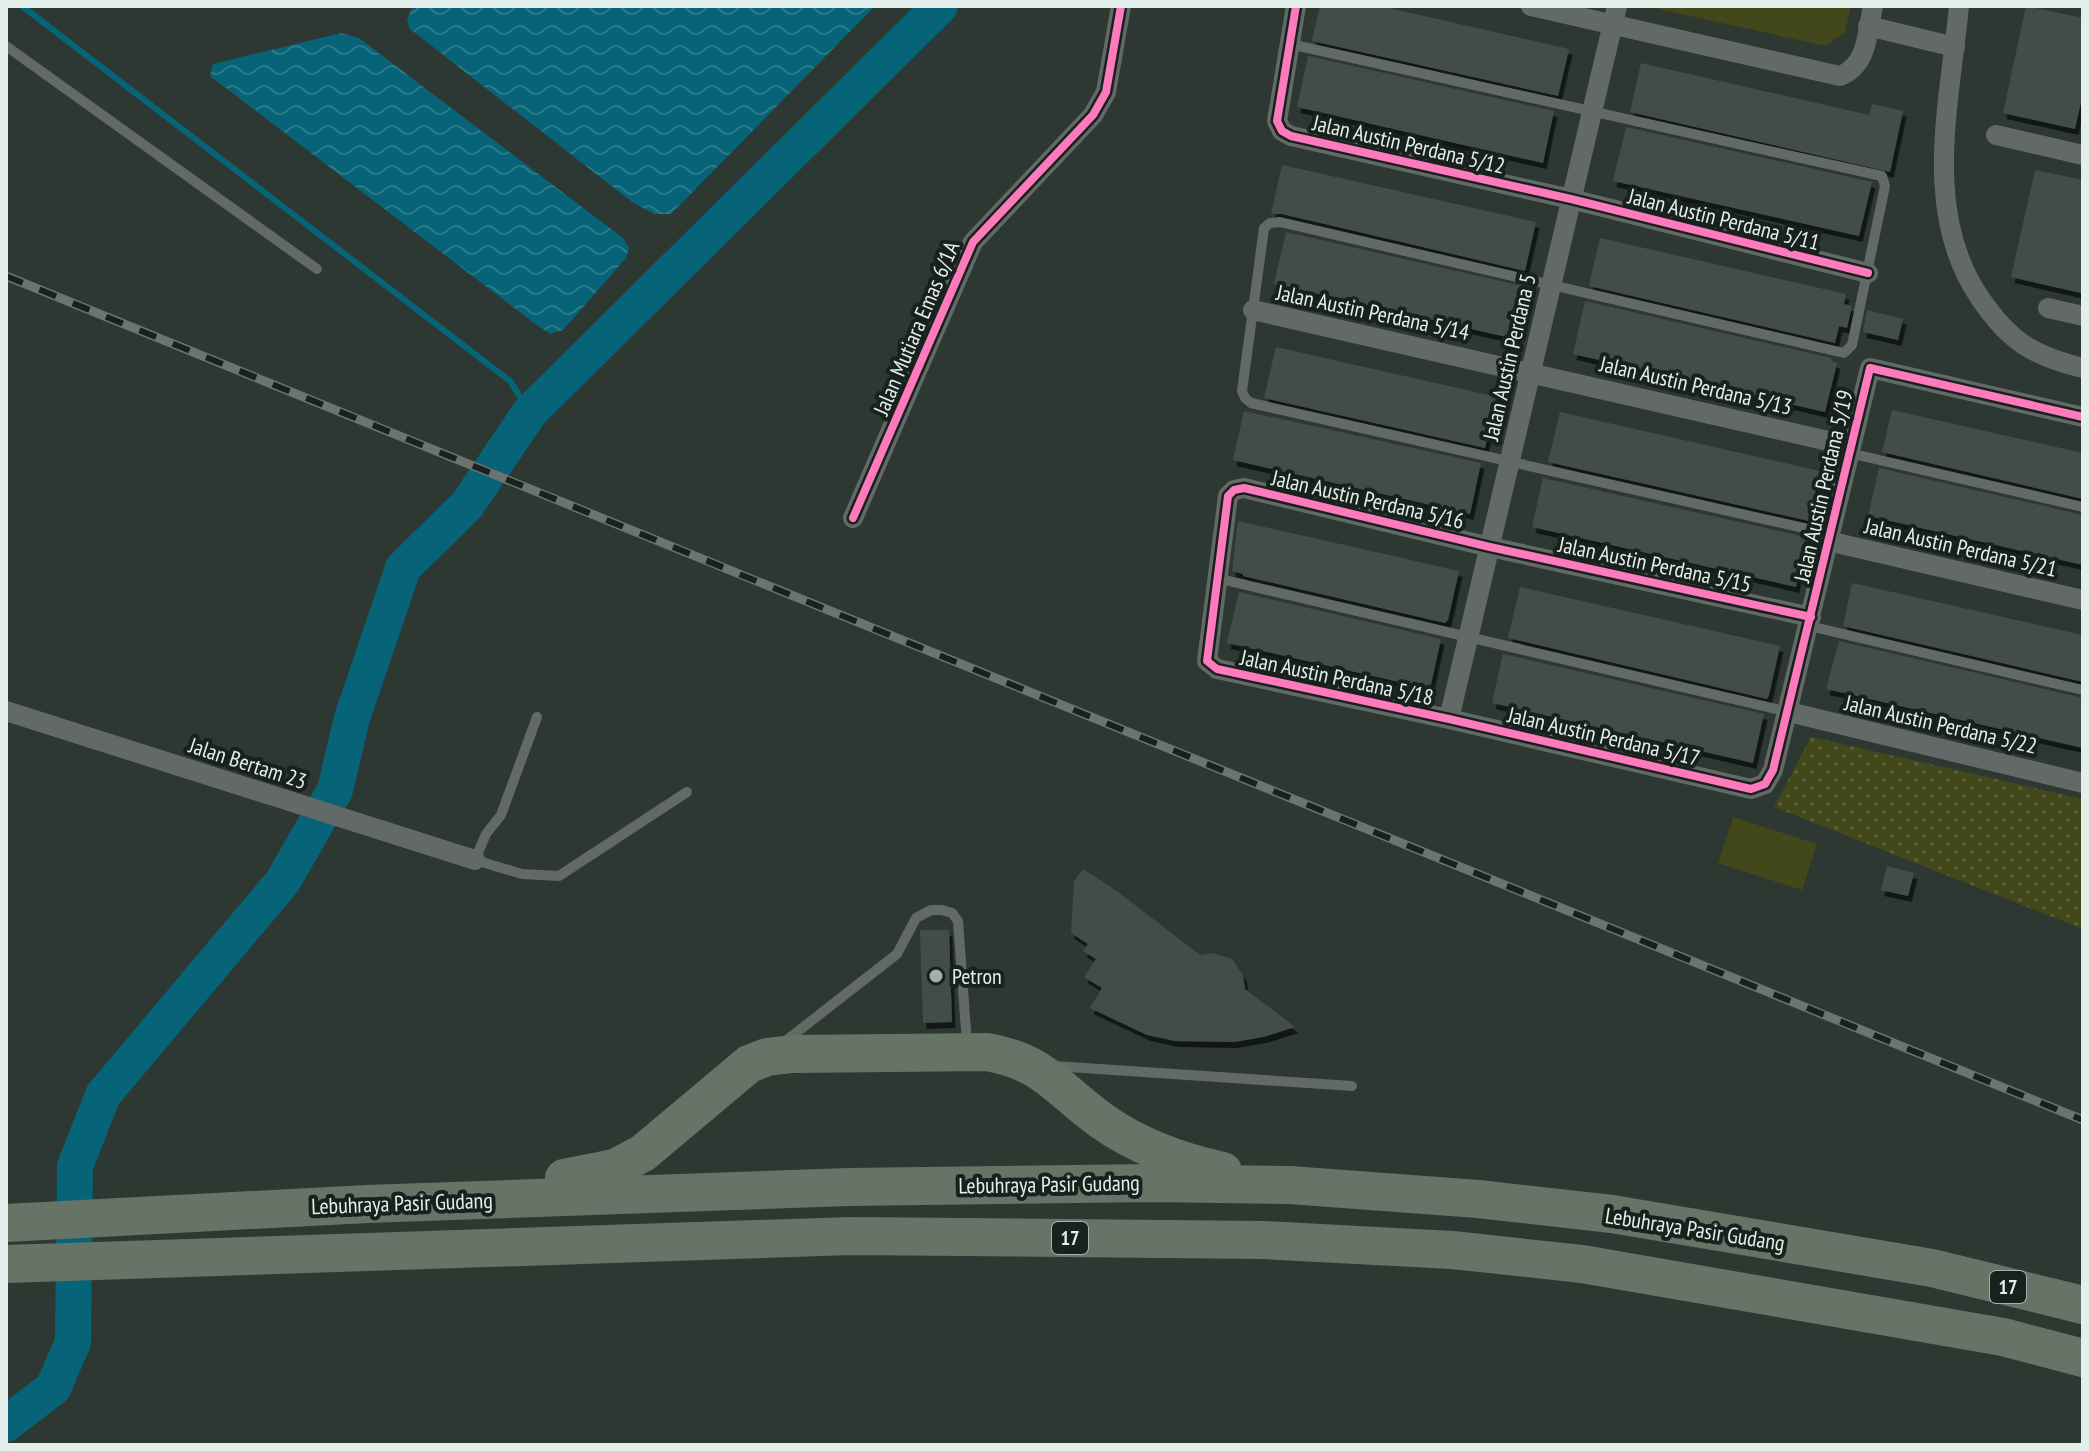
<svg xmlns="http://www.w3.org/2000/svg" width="2089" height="1451" font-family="'PT Sans Narrow',sans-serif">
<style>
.grass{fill:url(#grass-dots)}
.park{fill:#43481b}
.water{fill:url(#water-waves)}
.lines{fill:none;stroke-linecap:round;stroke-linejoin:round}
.stream{stroke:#076377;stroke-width:6}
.river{stroke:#076377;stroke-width:36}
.building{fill:#434e4a;filter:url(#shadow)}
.lane{stroke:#626966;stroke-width:10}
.street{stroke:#626966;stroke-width:20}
.highway{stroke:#667468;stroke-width:38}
.rail-casing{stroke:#6b746f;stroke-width:9}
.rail{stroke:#18211d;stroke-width:6;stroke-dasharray:18;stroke-linecap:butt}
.cycleway-casing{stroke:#18211d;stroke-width:13}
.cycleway{stroke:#fd7abc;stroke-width:8}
.poi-dot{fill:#a3afaa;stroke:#18211d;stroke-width:3}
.labels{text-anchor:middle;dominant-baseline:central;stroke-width:8;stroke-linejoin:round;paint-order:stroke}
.shield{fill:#18211d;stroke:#a6b1ac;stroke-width:2}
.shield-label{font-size:20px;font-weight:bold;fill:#e3efea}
.street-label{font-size:22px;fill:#e3efea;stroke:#18211d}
.poi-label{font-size:22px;fill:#e3efea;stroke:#18211d;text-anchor:start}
</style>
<defs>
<pattern id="grass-dots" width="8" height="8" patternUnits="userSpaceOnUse" patternTransform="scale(2)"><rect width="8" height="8" fill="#43481b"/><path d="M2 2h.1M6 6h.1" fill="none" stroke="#5e633c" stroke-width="1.8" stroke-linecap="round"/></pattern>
<pattern id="water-waves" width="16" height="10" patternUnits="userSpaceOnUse" patternTransform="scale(2)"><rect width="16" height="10" fill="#076377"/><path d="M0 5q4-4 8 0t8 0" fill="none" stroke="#2b7a8a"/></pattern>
<filter id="shadow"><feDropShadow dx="3.5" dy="6" stdDeviation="0" flood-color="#0009"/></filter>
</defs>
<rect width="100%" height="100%" fill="#2d3833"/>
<path class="grass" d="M1811 737 2083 799V929L1774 807Z"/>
<path class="park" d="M1655 6H1851L1845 32 1826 46 1658 9Z
M1733 817 1817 844 1802 890 1718 863Z"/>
<path class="water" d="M427 6H875L671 214H654L632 202 410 29 407 20 411 9Z
M341 33 359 38 623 238 629 248 626 258 563 330 551 334 538 326 210 76 213 64Z"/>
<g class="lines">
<path class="stream" d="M22 6 510 381 530 412"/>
<path class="river" d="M6 1424 53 1388 73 1342 75 1166 103 1095 283 881 335 790 352 718 403 568 467 505 530 412 940 6"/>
</g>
<path class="building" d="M1320 6H1380L1569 49 1558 96 1312 41Z
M2026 6 2083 18V93L2075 129 2003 113Z
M1308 56 1554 111 1543 163 1297 107Z
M1641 63 1869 115 1872 104 1903 111 1890 172 1630 112Z
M1626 127 1872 182 1859 236 1613 181Z
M1282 165 1536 222 1525 271 1282 214H1271Z
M2035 170 2083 180 2081 293 2011 277Z
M1286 232 1522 286 1511 338 1274 284Z
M1600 238 1846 294 1844 304 1852 306 1847 328 1839 326 1835 343 1589 286Z
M1585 301 1831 358V361L1837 363 1825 412 1573 354Z
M1867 310 1903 319 1898 340 1863 332Z
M1276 347 1497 397 1485 448 1264 398Z
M1892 410 2083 453V499L1882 452Z
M1244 411 1481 463 1470 514 1233 460Z
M1560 412 1820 471 1809 521 1548 462Z
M1879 468 2083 515V565L1868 516Z
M1543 478 1805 537 1796 587 1532 527Z
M1238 521 1459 571 1448 620 1445 623 1243 576V574L1232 571Z
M1852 583 2083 635V682L1843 626Z
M1520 587 1780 646 1769 695 1767 699 1508 638Z
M1239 592 1441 639 1430 689 1227 643Z
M1839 641 2083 698V748L1826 689Z
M1503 654 1764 714 1753 763 1492 703Z
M1887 866 1914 873 1908 896 1881 890Z
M1083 869 1118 892 1200 955 1213 953 1232 959 1243 975 1245 989 1295 1027 1263 1037 1234 1042 1175 1041 1147 1035 1090 1008 1102 988 1084 977 1096 959 1083 951 1088 944 1071 933 1074 881Z
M920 930H949L952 1022 923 1023Z"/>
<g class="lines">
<path class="lane" d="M1290 44 1882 176 1885 186 1852 345 1844 353 1280 222 1270 223 1264 228 1242 391 1245 398 1251 403 1830 534
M6 46 317 269
M1849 453 2083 507
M1216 578 1789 712
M1809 626 2083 690
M537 717 501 815 486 834 475 860 522 874 559 876 687 792
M783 1043 897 954 916 918 931 910H942L952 913 958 921 967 1044
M1054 1066 1352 1086"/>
<path class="street" d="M1296 6 1277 121 1282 131 1291 136 1571 199 1868 273
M1531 6 1840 76C1868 65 1867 33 1873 6
M1959 6C1950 102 1921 212 1980 298 2009 341 2033 356 2083 368
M1868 26 1955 47
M1996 135 2083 155
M2048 308 2083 316
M1253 310 1850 446
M853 518 973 242 1093 115 1106 92 1121 6
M1828 541 2083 600
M1811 617 1490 547 1244 488 1234 490 1228 496 1207 661 1217 669 1449 719 1751 789 1765 784 1773 770 1870 368 2083 417
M6 711 475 860
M1789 712 2083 783
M1449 719 1617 6"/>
<path class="highway" d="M564 1178 615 1168 643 1153 749 1064 767 1057 792 1054 987 1052C1045 1062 1058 1090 1102 1121 1137 1146 1182 1162 1223 1171
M6 1223 367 1204 849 1187 1152 1183 1290 1185 1478 1199 1612 1214 1932 1268 2083 1305
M6 1264 851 1236 1263 1240 1452 1250 1582 1264 2003 1337 2083 1358"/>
<defs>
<path id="rail" d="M6 276 2083 1120"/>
</defs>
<use href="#rail" class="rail-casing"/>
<use href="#rail" class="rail"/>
<defs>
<path id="cycleway" d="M1296 6 1277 121 1282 131 1291 136 1571 199 1868 273
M853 518 973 242 1093 115 1106 92 1121 6
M1811 617 1490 547 1244 488 1234 490 1228 496 1207 661 1217 669 1449 719 1751 789 1765 784 1773 770 1870 368 2083 417"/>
</defs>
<use href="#cycleway" class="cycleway-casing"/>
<use href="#cycleway" class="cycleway"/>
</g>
<circle class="poi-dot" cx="936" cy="976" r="8"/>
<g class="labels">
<g class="shield">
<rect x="1052" y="1222" width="36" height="32" rx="6"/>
<rect x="1990" y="1271" width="36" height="32" rx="6"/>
</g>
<g class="shield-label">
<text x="1070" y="1238">17</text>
<text x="2008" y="1287">17</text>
</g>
<g class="street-label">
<text transform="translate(1409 144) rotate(13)">Jalan Austin Perdana 5/12</text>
<text transform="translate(1724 219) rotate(14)">Jalan Austin Perdana 5/11</text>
<text transform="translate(1373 312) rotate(12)">Jalan Austin Perdana 5/14</text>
<text transform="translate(916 328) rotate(-67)">Jalan Mutiara Emas 6/1A</text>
<text transform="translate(1509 357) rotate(-77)">Jalan Austin Perdana 5</text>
<text transform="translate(1696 385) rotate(13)">Jalan Austin Perdana 5/13</text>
<text transform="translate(1823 486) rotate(-77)">Jalan Austin Perdana 5/19</text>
<text transform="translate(1368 499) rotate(13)">Jalan Austin Perdana 5/16</text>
<text transform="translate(1961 547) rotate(13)">Jalan Austin Perdana 5/21</text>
<text transform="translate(1655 564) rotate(12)">Jalan Austin Perdana 5/15</text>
<text transform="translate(1337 677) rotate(12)">Jalan Austin Perdana 5/18</text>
<text transform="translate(1941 724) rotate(13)">Jalan Austin Perdana 5/22</text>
<text transform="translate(1604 736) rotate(13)">Jalan Austin Perdana 5/17</text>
<text transform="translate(248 763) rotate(18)">Jalan Bertam 23</text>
<text transform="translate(1049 1184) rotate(-1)">Lebuhraya Pasir Gudang</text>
<text transform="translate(402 1203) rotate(-2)">Lebuhraya Pasir Gudang</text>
<text transform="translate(1695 1229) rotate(9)">Lebuhraya Pasir Gudang</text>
</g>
<g class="poi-label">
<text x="952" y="976">Petron</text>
</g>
</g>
<rect width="2089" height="1451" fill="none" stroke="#e3efea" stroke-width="16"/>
</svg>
